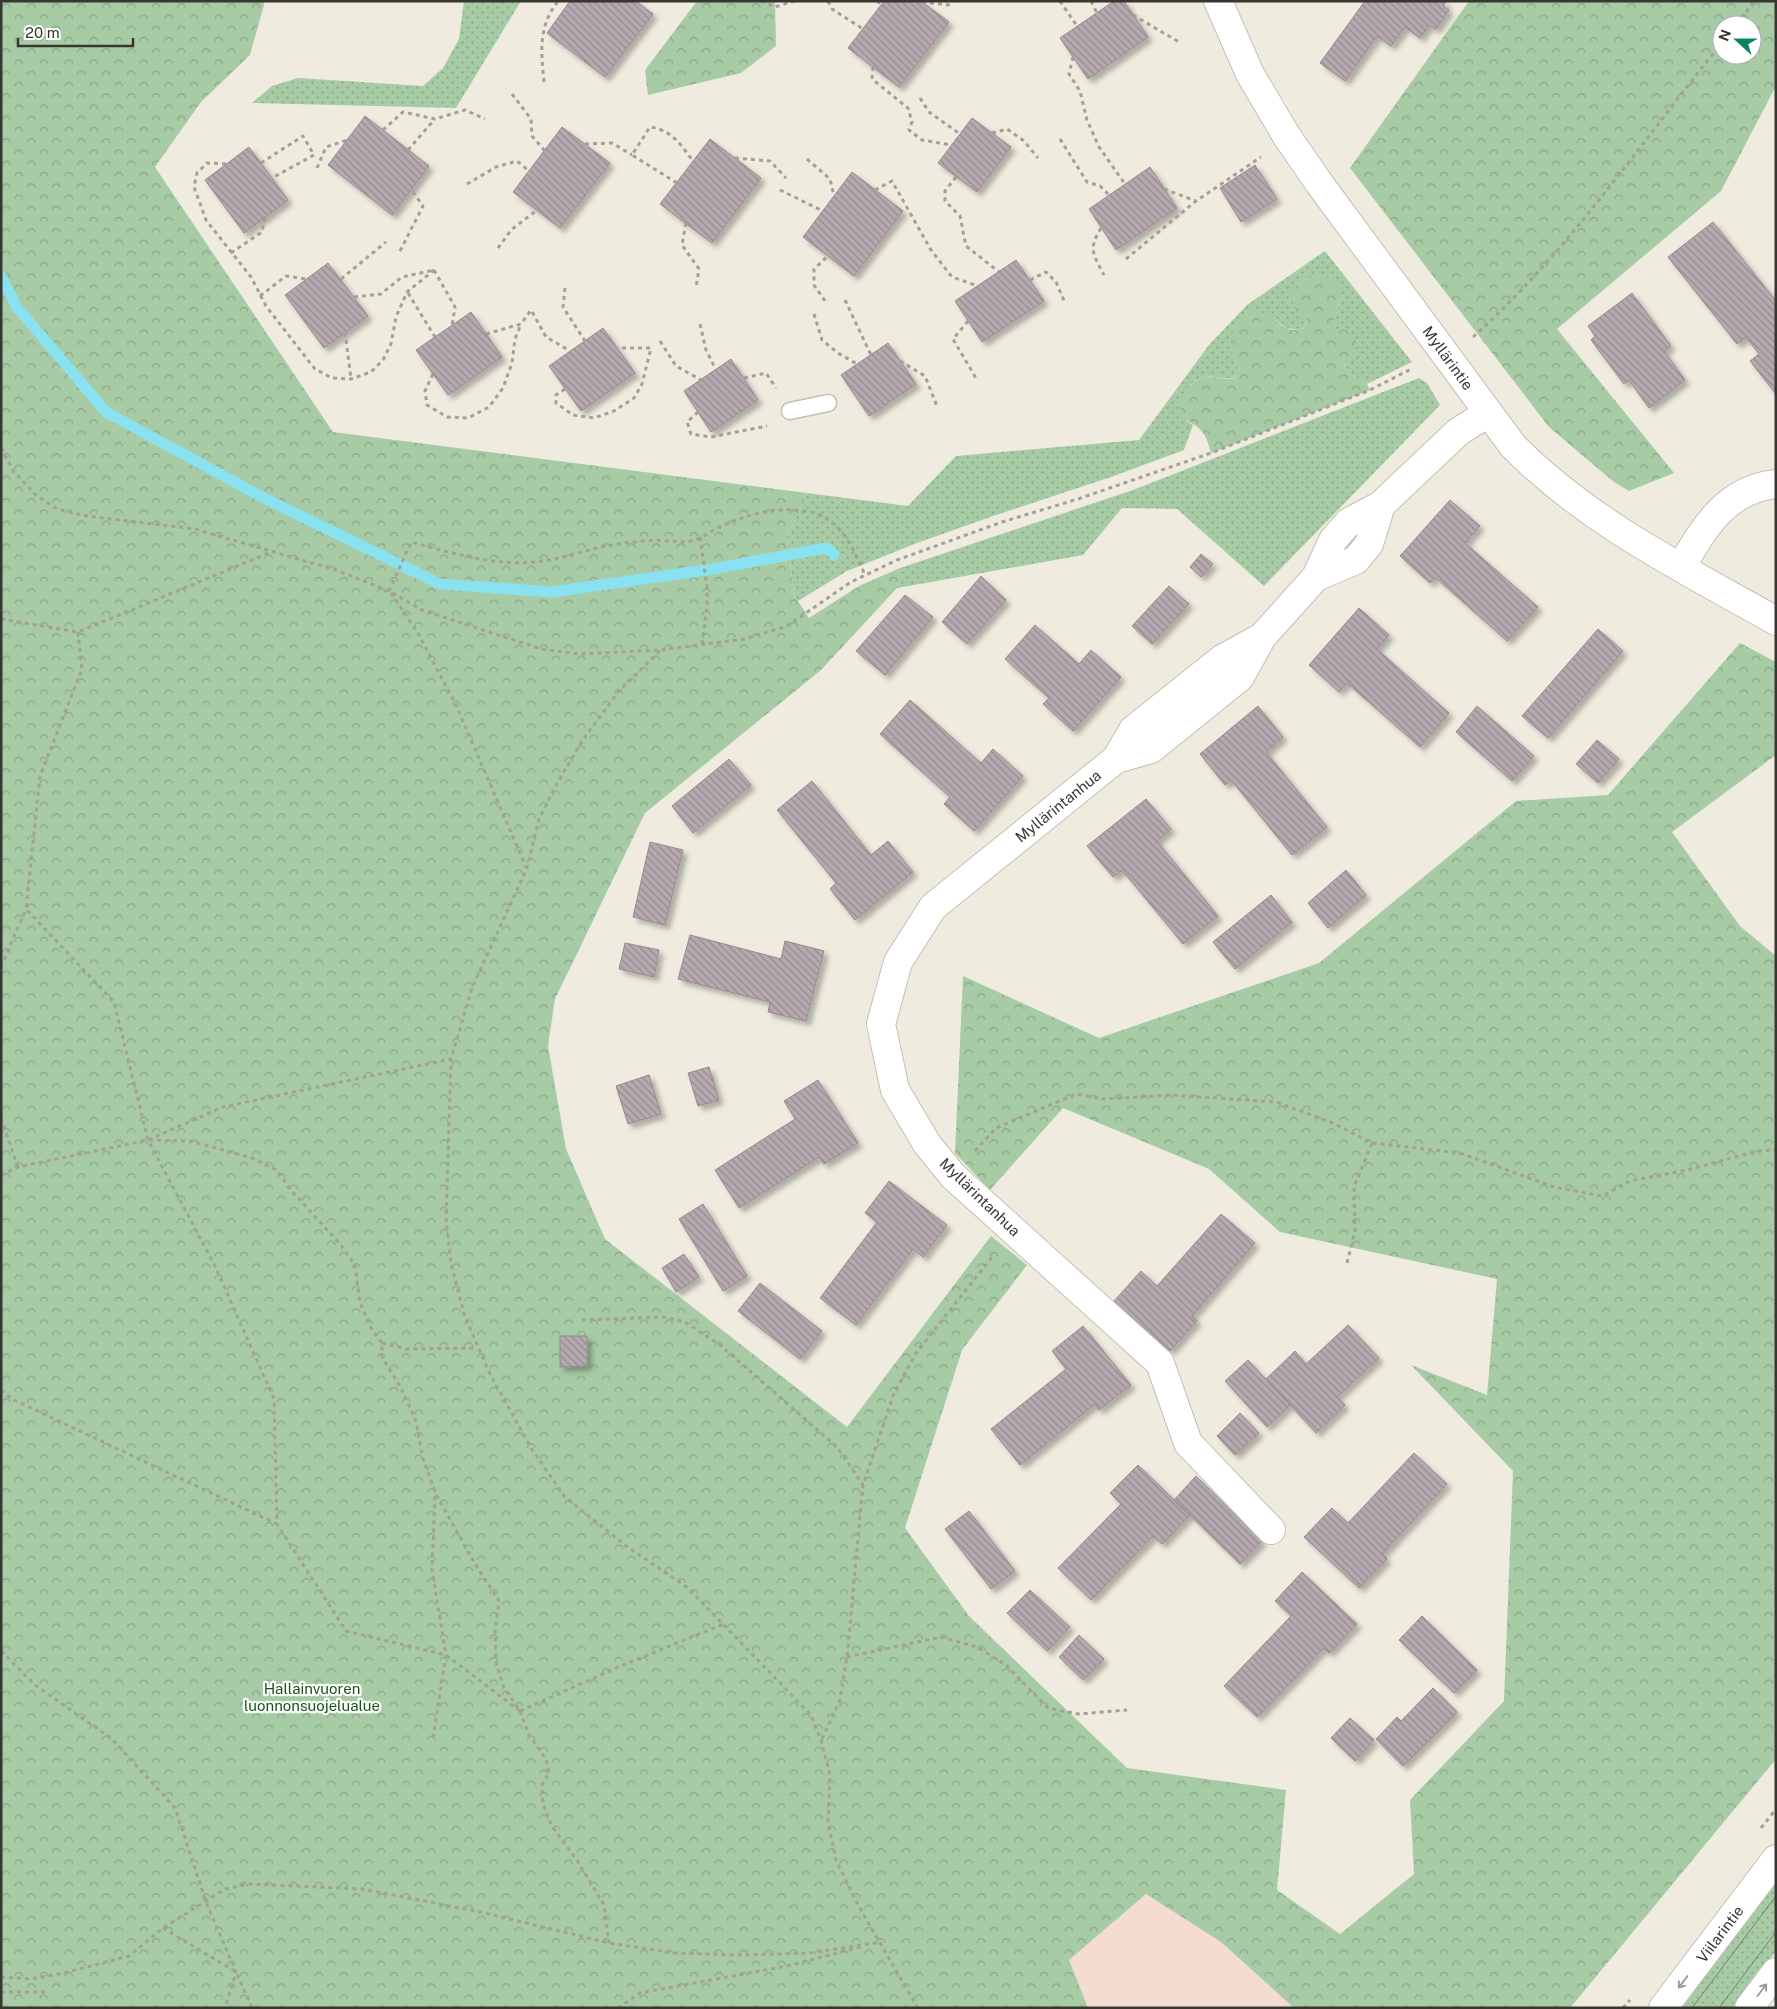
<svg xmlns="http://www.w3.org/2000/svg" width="1777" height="2009" font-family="'Public Sans',sans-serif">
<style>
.industrial{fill:#f4dcd2}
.grass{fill:url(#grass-dots)}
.forest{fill:url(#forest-crowns);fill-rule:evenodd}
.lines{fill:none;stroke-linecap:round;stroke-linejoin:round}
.stream{stroke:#8ae1ef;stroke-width:11}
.building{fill:url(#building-back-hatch);stroke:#968990;filter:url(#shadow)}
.service-casing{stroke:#c3c0b3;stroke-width:19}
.minor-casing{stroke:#c3c0b3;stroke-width:30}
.tertiary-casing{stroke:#c3c0b3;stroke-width:30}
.secondary-casing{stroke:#c3c0b3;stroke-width:30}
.path{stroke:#a3a096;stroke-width:3;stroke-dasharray:4 4;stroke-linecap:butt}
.service{stroke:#fff;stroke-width:16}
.minor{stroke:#fff;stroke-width:28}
.tertiary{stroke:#fff;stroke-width:28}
.secondary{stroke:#fff;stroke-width:28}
.tram{stroke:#7d7b73;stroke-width:1}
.oneway{stroke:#9c9a98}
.labels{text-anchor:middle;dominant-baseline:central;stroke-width:4.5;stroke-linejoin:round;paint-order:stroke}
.street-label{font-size:15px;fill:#383631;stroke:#fff}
.park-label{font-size:15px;fill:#145615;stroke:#fff}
</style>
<defs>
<pattern id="grass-dots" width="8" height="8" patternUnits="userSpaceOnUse" patternTransform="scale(1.25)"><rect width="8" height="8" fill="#a7cba5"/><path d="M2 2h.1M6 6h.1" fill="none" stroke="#89a687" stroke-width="1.8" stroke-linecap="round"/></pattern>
<pattern id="forest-crowns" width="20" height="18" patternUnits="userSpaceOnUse" patternTransform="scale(1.25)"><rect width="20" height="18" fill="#a7cba5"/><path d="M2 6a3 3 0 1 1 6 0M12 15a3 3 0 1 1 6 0" fill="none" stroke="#89a687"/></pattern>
<pattern id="building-back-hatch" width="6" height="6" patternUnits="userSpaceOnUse" patternTransform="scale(1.25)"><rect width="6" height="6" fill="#b6a9af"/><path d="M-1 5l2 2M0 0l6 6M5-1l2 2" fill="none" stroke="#958a8f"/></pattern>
<filter id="shadow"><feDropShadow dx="4.5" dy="4.5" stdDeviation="2.5" flood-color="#0004"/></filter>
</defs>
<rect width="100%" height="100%" fill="#efecdf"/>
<path class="industrial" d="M1146 1894 1221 1942 1294 2008H1088L1069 1960Z"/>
<path class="grass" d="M464 1H521L456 108 252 103 272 86 298 78 423 86 443 68 459 39Z
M1325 251 1412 362 1367 384 1349 373 1343 361 1332 317 1343 298 1293 289C1291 303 1295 310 1307 317L1305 328C1289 331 1285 328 1273 317L1231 350 1238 363 1239 375C1226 385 1210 370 1196 380 1192 383 1188 388 1185 392L1187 421 1193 425 1184 450 1111 477 996 515 917 543 847 571 798 601 794 595 787 537 807 493 908 506 956 456 1139 440 1209 345 1247 305Z
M1419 378 1427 383 1440 405 1264 586 1177 509 1122 508 1083 555 897 588 900 568 1133 490Z
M1776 1880V1951L1733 2008H1678Z"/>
<path class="forest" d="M1 1H265L250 55 201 102 155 167 333 432 807 493 787 537 794 595 809 618 859 586 900 568 897 588 821 670 645 813 555 999 548 1046 566 1149 605 1239 847 1427 991 1236 1027 1265 962 1350 905 1528 969 1616 1127 1768 1286 1790 1277 1890 1340 1934 1414 1874 1410 1800 1504 1701 1513 1471 1411 1365 1487 1395 1497 1279 1280 1232 1209 1169 1063 1108 990 1190 955 1153 963 976 1099 1038 1319 963 1516 801 1608 795 1740 643 1776 662V755L1672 832 1740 926 1776 956V1759L1570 2008H1294L1221 1942 1146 1894 1069 1960 1088 2008H1Z
M697 1H775L776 46 741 73 648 95 645 70Z
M1469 1H1776V86L1721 191 1557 329 1674 473 1629 491 1614 482 1549 427 1350 168ZM1722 25H1752V55H1722Z
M1314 274C1331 275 1338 281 1343 298 1337 309 1329 316 1336 329 1348 328 1354 334 1358 346L1350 357 1343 362 1349 373 1367 384 1370 390 1211 453C1209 447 1207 437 1202 432 1197 424 1187 423 1182 414 1179 408 1181 401 1183 395 1185 390 1189 387 1193 383 1208 367 1224 387 1239 375L1238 363 1231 350V338L1235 325 1251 310 1258 311 1273 317 1281 325 1292 330 1305 328 1307 317 1296 311 1291 298 1293 289 1300 280Z"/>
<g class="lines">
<path class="stream" d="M1 276 16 306 106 412 260 496 440 584 552 592 713 569 825 548 831 551 834 555"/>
</g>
<path class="building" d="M570 1H636L653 14 605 77 547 33Z
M884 1H921L949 22 899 87 848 48Z
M1114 1H1124L1148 37 1088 79 1060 38Z
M1365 1H1447L1443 6 1449 10 1436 29 1429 25 1420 38 1405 27 1391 46 1377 36 1345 81 1320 63Z
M365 116 429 166 392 215 328 165Z
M972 118 1011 147 977 192 938 163Z
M562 127 610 163 560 228 513 192Z
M710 139 761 178 712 243 660 204Z
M249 147 288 200 244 233 205 180Z
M1255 165 1277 199 1241 222 1220 188Z
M1150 167 1177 208 1116 250 1089 209Z
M852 172 903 211 854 276 803 237Z
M1713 222 1776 301V394L1750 361 1759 354 1746 337 1737 344 1668 257Z
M1016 260 1044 301 982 342 955 301Z
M328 263 368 316 324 348 285 295Z
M1632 293 1671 346 1664 351 1685 380 1649 408 1629 380 1624 384 1591 340 1595 336 1588 326Z
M471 312 502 357 448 395 416 350Z
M603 328 635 373 581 411 549 366Z
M888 343 916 384 869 416 841 375Z
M731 359 758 400 711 432 684 391Z
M1450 500 1480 526 1465 543 1538 607 1507 641 1435 577 1430 583 1400 556Z
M1201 554 1213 564 1201 577 1190 567Z
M981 576 1006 600 967 644 942 622Z
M1169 586 1189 604 1152 644 1132 626Z
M905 595 933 617 885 675 856 651Z
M1359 608 1389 635 1377 649 1449 713 1420 747 1347 683 1339 692 1309 665Z
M1035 625 1079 664 1091 650 1121 677 1073 731 1043 704 1049 698 1005 659Z
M1598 629 1623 651 1548 738 1522 716Z
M910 700 981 763 993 749 1023 776 974 831 944 804 950 797 880 734Z
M1258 706 1283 737 1266 752 1327 827 1292 855 1231 780 1225 785 1200 754Z
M1477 706 1534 756 1512 781 1456 732Z
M1597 740 1619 759 1598 783 1576 764Z
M729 759 751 785 693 833 672 806Z
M812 781 871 855 888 841 913 872 855 920 830 889 836 883 777 810Z
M1146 799 1171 829 1157 841 1218 916 1183 944 1122 870 1113 877 1087 846Z
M650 842 683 850 665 925 633 917Z
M1346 870 1366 895 1328 928 1308 903Z
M1271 895 1292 922 1235 969 1213 942Z
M690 935 781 959 785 941 824 951 806 1021 768 1012 770 1002 678 979Z
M625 943 659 950 654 977 619 969Z
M709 1067 719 1100 698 1106 688 1073Z
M649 1075 661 1114 628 1124 616 1086Z
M818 1080 858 1143 824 1164 819 1157 739 1208 715 1170 795 1119 784 1101Z
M889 1181 947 1225 923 1257 913 1249 856 1325 820 1298 877 1222 865 1213Z
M703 1204 747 1276 723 1291 679 1219Z
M1221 1214 1255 1243 1192 1316 1197 1321 1170 1351 1114 1301 1141 1271 1157 1286Z
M684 1254 699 1277 676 1292 662 1268Z
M760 1283 822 1331 800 1359 738 1311Z
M1348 1325 1379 1358 1337 1397 1345 1405 1316 1433 1266 1379 1295 1351 1306 1364Z
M1083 1326 1131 1385 1099 1410 1095 1404 1020 1465 991 1429 1066 1369 1052 1351Z
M560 1336H587V1366L560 1367Z
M1248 1360 1290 1405 1267 1427 1225 1381Z
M1240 1413 1259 1433 1235 1455 1217 1436Z
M1414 1453 1447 1484 1382 1554 1387 1559 1359 1588 1304 1537 1332 1508 1348 1523Z
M1138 1465 1190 1515 1162 1544 1153 1536 1091 1600 1058 1568 1121 1504 1110 1493Z
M1196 1476 1262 1541 1240 1564 1174 1500Z
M969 1511 1015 1571 991 1589 945 1529Z
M1302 1572 1357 1624 1329 1653 1324 1648 1257 1717 1224 1686 1291 1616 1275 1601Z
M1030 1590 1070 1627 1047 1651 1007 1613Z
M1422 1616 1477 1670 1454 1693 1399 1640Z
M1079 1635 1104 1659 1083 1680 1059 1657Z
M1433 1688 1457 1712 1403 1766 1376 1739 1397 1717 1401 1721Z
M1350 1718 1374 1740 1355 1761 1331 1738Z"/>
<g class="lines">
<defs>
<path id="service" d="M790 411 828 403"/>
<path id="minor" d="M1681 567C1704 528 1726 489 1776 484
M1316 577 1333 540 1349 522 1381 505
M1116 759 1133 730 1222 659 1262 637
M1271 1530 1188 1443 1160 1363 953 1176 927 1144 895 1090 881 1024 898 962 933 907 1116 759 1151 749 1240 677 1262 637 1316 577 1356 560 1369 544 1381 505 1458 432 1488 413"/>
<path id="tertiary" d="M1218 1 1250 74 1286 135 1319 183 1513 446C1588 522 1684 569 1776 621"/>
<path id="secondary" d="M1663 2008 1776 1859
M1749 2008 1776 1972"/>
</defs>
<use href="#service" class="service-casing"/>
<use href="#minor" class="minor-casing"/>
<use href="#tertiary" class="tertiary-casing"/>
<use href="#secondary" class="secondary-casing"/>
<path class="path" d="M761 1 775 7 794 1
M828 1 832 9 863 29
M877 1 882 5
M1060 1 1077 26
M1091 1 1097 13
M922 2 948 5 954 1
M1133 15 1179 42
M1737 25 1754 1
M1073 57 1069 74 1080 91 1087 120 1099 147 1125 184
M873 67 872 79 908 108 912 122 909 130 922 140 951 145
M544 82C541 51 538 27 558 1
M512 94 531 119 532 136 545 151
M920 98 929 112 960 134
M383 130 403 112 435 119 465 110 485 119
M992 133 1007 129 1024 141 1038 158
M1060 139 1087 182 1100 186 1109 195
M585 144 612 143 632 155
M408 150 434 120
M735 158 770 161 786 178
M807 159 830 179 834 196
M261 163 303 136 314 155 272 178
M226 164 207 163 197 173 194 187 206 220 251 277 266 306 304 355 315 369 332 378 351 379 371 372 383 360 391 344 396 317 407 292 434 270
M317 168 326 147 347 140
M956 177 945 191V201L960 216 966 246 999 272
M677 183 632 155 650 127C672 130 681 145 693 161
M467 184 496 167 517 161 529 171
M1164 189 1196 201
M780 190 823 211
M875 190 892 181 931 250 952 277 978 286
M686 223 682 245 699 269 696 288
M1101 228C1088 249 1093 254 1104 275
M498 248 511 230 537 210
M400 251 423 206 411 189
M231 253 262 232 265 217
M1126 259 1196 201 1261 157
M434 270 455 307 452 326
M341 279 386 242
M1030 280 1046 272 1056 282 1065 303
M565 288 563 307 585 341
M408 293 435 337
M260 296 286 276 306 279
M354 297 381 294 402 277 434 270
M845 300 871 355
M825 301 814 285V269L828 256
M814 314 822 340 838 353 857 364
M968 321 953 339 977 380
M700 324 706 350 716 370
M345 332 351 379
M486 334 521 324 531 310 546 337 570 351
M1473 337C1569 251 1641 142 1722 43
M660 341 676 366 701 380
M900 361 925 376 937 406
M433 374 425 391 427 405 447 417 468 418 489 407 503 388 512 363 515 339 521 324
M744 378 766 373 776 388
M565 389 556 395V403L573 415 594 418 614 411 634 398 642 384 651 348H617
M698 412 687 422 691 434 711 437 767 426
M1 448 14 472 36 495 57 509 87 516 195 529 336 570 389 591 422 610 541 649 580 654 660 650 744 639 787 626 851 582 897 560 1002 522 1078 499 1211 453 1370 390 1413 368
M700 537 707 587V607L702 645
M389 591 411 542C456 554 503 569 549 560 574 555 598 546 624 543 637 542 652 539 665 541 677 541 679 543 691 541 702 539 712 530 722 526 750 513 780 506 810 512 842 519 853 549 865 575
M391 593 419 635 456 705 526 867
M1 619 78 632 271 552
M78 632 82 669 40 776 26 909 114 1002 148 1140 216 1268 274 1399 277 1524 346 1631 446 1655 520 1711
M660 651 619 691 582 741 554 789 539 819 527 868 472 988 451 1059 446 1218 451 1264 465 1317 490 1374 531 1448 564 1496 625 1545 688 1588 811 1715 821 1740 830 1775 828 1822 836 1860 858 1905 918 2008
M1 967 26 909
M1 1118 18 1167
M149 1140 190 1141 252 1158 277 1170 289 1188 341 1245 355 1265 360 1303 372 1330 382 1343V1357L401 1388 416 1421 423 1459 436 1494 474 1562 499 1601 495 1632 496 1663 504 1688 520 1711 529 1735 546 1759 549 1773 542 1785 543 1804 552 1826 578 1862 604 1905 609 1943
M975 1151 996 1128 1076 1094 1103 1099 1170 1095 1276 1102 1333 1123 1372 1143 1460 1153 1554 1187 1602 1196 1630 1181 1687 1170 1757 1151 1776 1150
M1 1175 18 1167 148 1140 223 1107 451 1059
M1347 1263 1355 1231 1354 1187 1372 1143
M582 1320 663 1317 685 1322 720 1345 837 1447 863 1485
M382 1343 407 1349 477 1348
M1 1390 12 1399 277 1524
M1 1651 35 1685 112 1739 175 1808 206 1902 236 1972 225 2008
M847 1657 941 1637 977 1647 1006 1665 1048 1708 1078 1714 1127 1710
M520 1711 623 1665 724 1624
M433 1738 446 1655 432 1570 435 1495
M822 1739 840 1700 847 1657 863 1485 894 1393 916 1353 993 1256
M1761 1828 1776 1809
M163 1928 236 1972 252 2008
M1 1977 32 1979 68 1972 129 1956 163 1928 225 1889 250 1884 362 1889 481 1912 609 1943 674 1953 742 1955 810 1953 881 1942
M1 1992H47
M618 2008 640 1993 787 1966 861 1947
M1623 2008 1630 2000"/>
<use href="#service" class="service"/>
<use href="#minor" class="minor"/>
<use href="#tertiary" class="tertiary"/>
<use href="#secondary" class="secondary"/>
<path class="tram" d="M1692 2008 1776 1896
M1719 2008 1776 1932"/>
</g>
<defs><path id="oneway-shaft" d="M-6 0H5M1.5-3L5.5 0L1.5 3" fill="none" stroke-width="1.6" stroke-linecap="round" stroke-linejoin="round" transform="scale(1.25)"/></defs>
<g class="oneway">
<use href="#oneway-shaft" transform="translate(1683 1982) rotate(127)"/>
<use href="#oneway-shaft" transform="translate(1762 1990) rotate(-53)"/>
</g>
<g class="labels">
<g class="street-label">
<text transform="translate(1448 358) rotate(54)">Myllärintie</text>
<text transform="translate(1058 806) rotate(-39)">Myllärintanhua</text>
<text transform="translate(980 1197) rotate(44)">Myllärintanhua</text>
<text transform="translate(1720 1934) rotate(-53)">Viilarintie</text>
</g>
<g class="park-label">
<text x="312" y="1688">Hallainvuoren<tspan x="312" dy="17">luonnonsuojelualue</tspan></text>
</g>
</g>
<rect width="1777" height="2009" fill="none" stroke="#383631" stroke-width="5"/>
<g transform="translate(1737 40) rotate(291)"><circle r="24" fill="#ffffff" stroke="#afafad"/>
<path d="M0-4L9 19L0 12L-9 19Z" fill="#098566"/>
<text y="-8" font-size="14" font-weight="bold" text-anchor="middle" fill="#383631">N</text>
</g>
<path d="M18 38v8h115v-8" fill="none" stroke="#383631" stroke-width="2.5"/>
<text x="25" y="38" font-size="15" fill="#383631" stroke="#ffffff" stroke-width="4" paint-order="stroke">20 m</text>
</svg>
